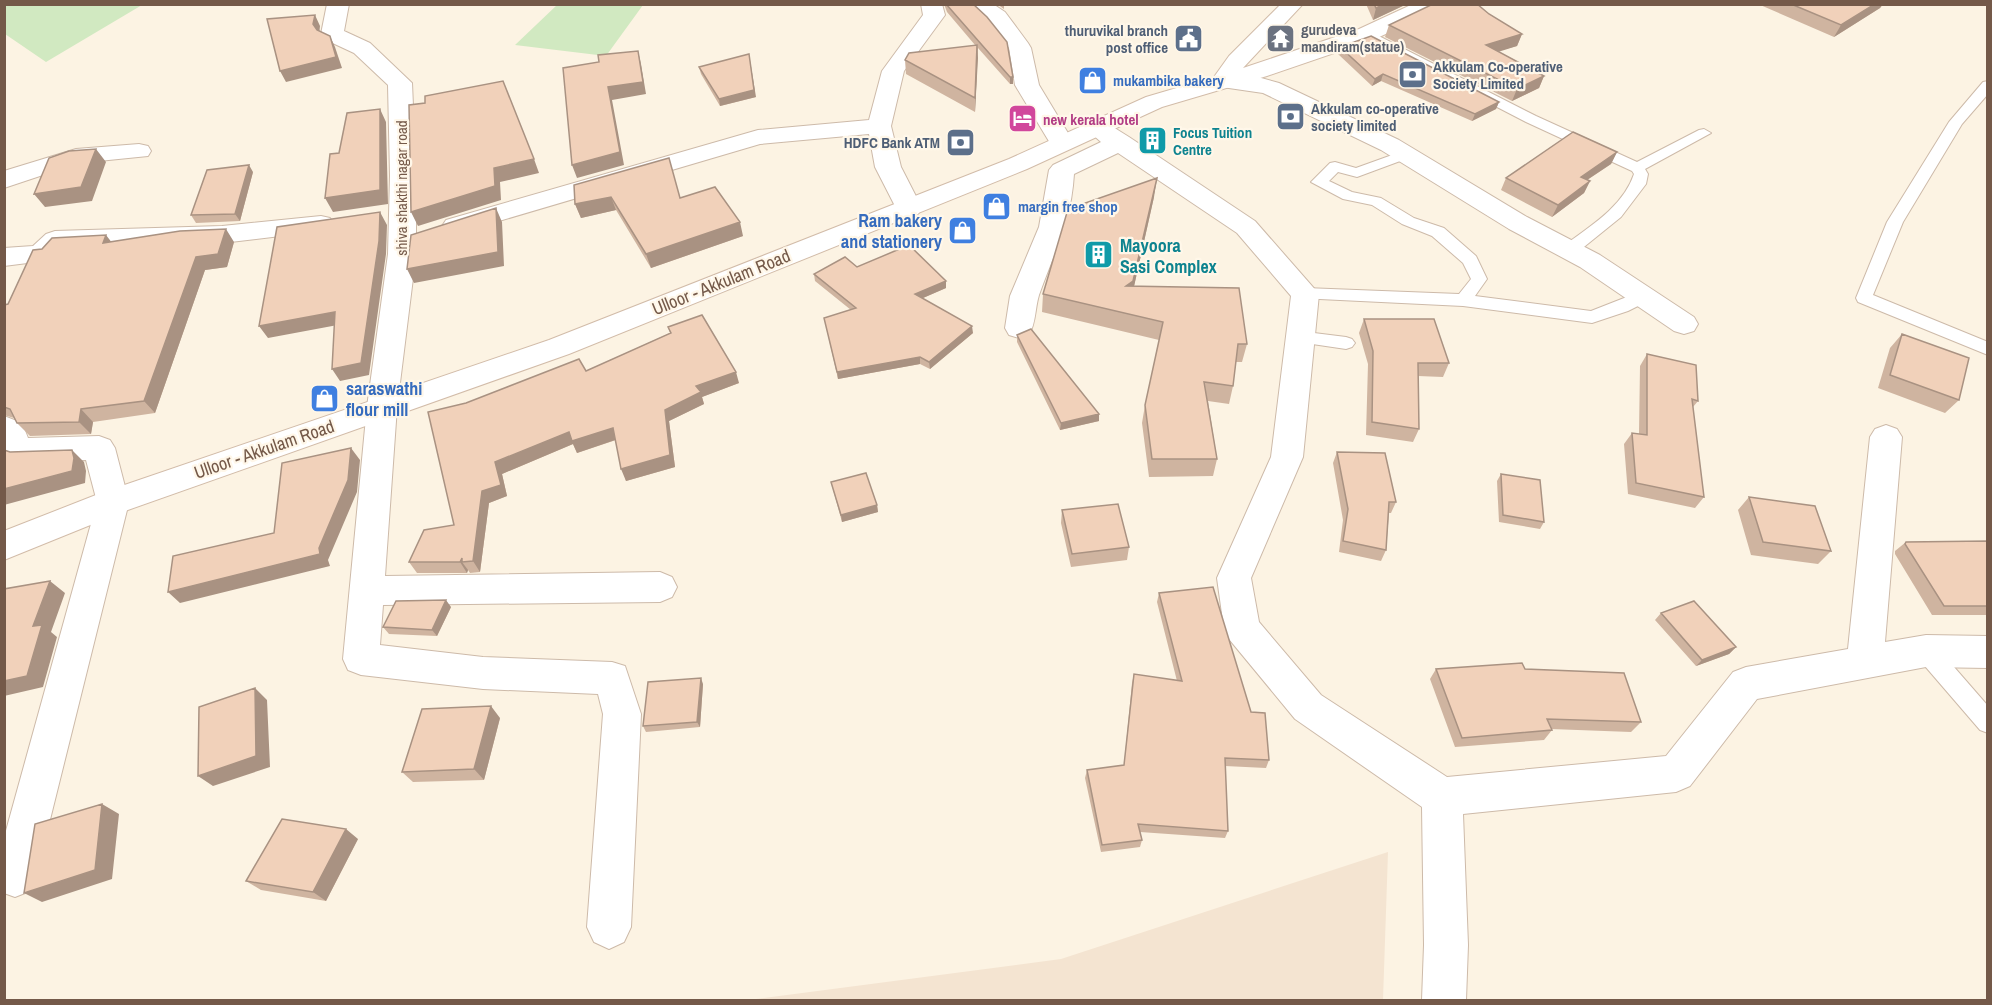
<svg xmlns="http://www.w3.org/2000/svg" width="1992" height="1005" font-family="'Archivo Narrow',sans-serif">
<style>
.residential{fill:#f4e4d1}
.green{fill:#d1e9c1}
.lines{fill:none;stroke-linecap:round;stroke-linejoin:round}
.lane-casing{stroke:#cdbaa9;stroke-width:2}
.street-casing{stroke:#cdbaa9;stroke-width:2}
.secondary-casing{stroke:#d2bca9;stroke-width:2}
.lane{fill:#fff;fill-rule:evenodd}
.street{fill:#fff;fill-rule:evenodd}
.secondary{fill:#fff;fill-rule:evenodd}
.wall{fill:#cfb4a0}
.shaded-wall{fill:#a99282}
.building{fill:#f1d1ba;stroke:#a99282;stroke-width:1.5}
.labels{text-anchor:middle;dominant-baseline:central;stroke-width:4.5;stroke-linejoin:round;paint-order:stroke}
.far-worship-label{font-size:15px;font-weight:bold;fill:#5b616d;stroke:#fff7e9;text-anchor:start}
.far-service-label{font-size:15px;font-weight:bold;fill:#4e5e75;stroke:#fff7e9;text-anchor:end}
.far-shop-label{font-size:15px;font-weight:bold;fill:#366cbe;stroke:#fff7e9;text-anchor:start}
.far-hotel-label{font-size:15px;font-weight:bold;fill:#b23c85;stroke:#fff7e9;text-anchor:start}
.far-culture-label{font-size:15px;font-weight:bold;fill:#0d838f;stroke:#fff7e9;text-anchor:start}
.far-street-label{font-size:15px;fill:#745949;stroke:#fff7e9}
.shop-label{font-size:18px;font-weight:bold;fill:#366cbe;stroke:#fff7e9;text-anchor:end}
.culture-label{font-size:18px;font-weight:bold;fill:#0d838f;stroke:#fff7e9;text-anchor:start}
.street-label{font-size:18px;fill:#745949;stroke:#fff7e9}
</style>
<rect width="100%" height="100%" fill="#fcf3e3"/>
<path class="residential" d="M1388 852 1383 1000H748L1061 959Z"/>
<path class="green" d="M4 5 5 4 142 5 46 62 5 34Z
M557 5H643L606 56 515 45Z"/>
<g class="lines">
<defs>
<path id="lane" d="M1367 30 1536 116 1637 162 1699 130 1704 129 1711 133 1645 169 1648 174 1646 184 1621 217 1574 255H1562L1560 251 1562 247C1589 227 1623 207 1634 174L1632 171 1526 122 1362 37 1361 34 1362 31Z
M1988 81V94L1962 124 1903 222 1873 295 1988 342V355L1858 302 1856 298 1887 222 1949 122 1983 82Z
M1406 150 1413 154 1411 157 1357 177 1338 172 1329 181 1352 192 1381 198 1414 218 1444 228 1476 256 1487 279 1475 296 1591 311 1642 291 1648 293 1650 297 1648 301 1628 311 1592 323 1463 306 1299 298 1297 294 1299 290 1305 288 1459 294 1471 279 1463 263 1432 236 1402 224 1372 205 1343 199 1311 182 1330 163 1335 162 1356 168Z
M1298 331 1346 337 1352 339 1355 343 1352 347 1346 349 1292 341 1289 337 1292 333Z
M1926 642 1934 644 1988 706V733L1980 730 1918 658 1915 651 1918 644Z"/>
<path id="street" d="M327 4H349L344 31 370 43 412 83 416 176V254L397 407 385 576 660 572 672 577 677 587 672 597 660 602 383 605 380 645 483 657 612 662 625 666 641 714 631 927 624 942 609 949 594 942 587 927 603 714 598 694 483 689 361 675 348 670 343 659 367 407 388 254 390 176 388 85 354 53 324 39 321 34Z
M921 4H942L945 15 904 71 891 126 901 167 922 208 918 214 909 216 900 214 896 208 875 167 869 134 760 144 455 234 446 232 442 226 446 220 758 130 869 120 882 71 923 15Z
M968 4H993L1005 12 1028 43 1031 48 1039 85 1074 143 1071 148 1062 150 1053 148 1015 85 1009 48 989 22Z
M1223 74 1254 76 1279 83 1399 140 1527 217 1600 255 1694 317 1698 324 1694 331 1684 334 1674 331 1580 267 1509 229 1381 150 1263 93 1215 86 1211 81 1215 76Z
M1096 120 1105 122 1129 137 1255 221 1319 294 1303 457 1251 578 1259 622 1321 695 1447 777 1666 756 1733 672 1746 667 1848 649 1870 437 1875 429 1886 425 1897 429 1902 437 1885 642 1926 635 1988 636V668L1926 667 1757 699 1690 786 1676 792 1463 814 1468 945 1466 1000H1422L1424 945 1422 807 1295 719 1229 639 1224 628 1217 578 1271 457 1291 296 1237 233 1118 153 1074 174C1071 223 1055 250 1039 295 1035 308 1036 323 1029 335L1019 338 1009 335 1005 328 1010 296 1039 227 1049 170 1053 165 1101 142 1084 127 1087 122Z
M139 144 148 146 151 151 148 156 79 163 4 188V171L76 149Z
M321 216 330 218 334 224 330 230 222 243 62 248 51 260 4 266V248L33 246 46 234 55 231 222 226Z
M4 416 22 423 28 438 99 436 110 440 115 448 129 502 36 876 30 891 15 897 4 893V838L97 502 86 460 23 462 4 454Z"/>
<path id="secondary" d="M1281 4H1303L1243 68 1359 29 1413 4H1441L1439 9 1375 39 1267 76 1162 107 1027 169 569 354 125 511 4 560V531L101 493 549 340 1009 159 1146 97 1214 77 1229 56Z"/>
</defs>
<use href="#lane" class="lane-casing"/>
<use href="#street" class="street-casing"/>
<use href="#secondary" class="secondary-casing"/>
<use href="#lane" class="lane"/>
<use href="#street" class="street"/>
<use href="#secondary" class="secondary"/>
</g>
<path class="wall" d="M944 4H973L987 17 1013 84H1010L978 48 975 112 906 74 905 60 975 45 947 12Z
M997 4H1004V9Z
M1366 4H1407L1373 20Z
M1758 4H1883L1880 8 1834 37Z
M1489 14 1522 34 1517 46 1498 51 1544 76 1539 88 1512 101 1385 37 1389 25Z
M1340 47 1499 102 1496 109 1472 121 1381 81 1372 86 1338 54Z
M699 67 756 97 720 106 701 74Z
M1617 152 1611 164 1587 180 1590 181 1584 193 1552 217 1501 190 1506 178Z
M253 172 240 221 196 223 191 215Z
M574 185 680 198 743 236 651 268 616 210 581 218 575 204Z
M1154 197 1134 286 1247 344 1242 362H1236L1233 386 1229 404 1208 401 1217 459 1213 476 1149 477 1142 423 1145 405 1159 340 1042 312 1043 294Z
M112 242H234L227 267 205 270 155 413 93 422 91 434 30 436 17 423 14 418 4 415V305L8 304Z
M857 267 946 288 923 298 973 333 930 369 920 364 838 379 824 318 851 310 815 281 814 274Z
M1364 319 1449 363 1443 377 1418 376 1419 429 1413 442 1366 435 1368 364 1359 333Z
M668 327 739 383 702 397 704 404 669 421 675 467 626 481 616 440 577 453 573 444 502 474 507 496 489 503 480 572 470 573 468 570 467 573H417L409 562 454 525 586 371 670 333Z
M1902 334 1959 400 1945 413 1878 388 1890 348Z
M1017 335 1099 421 1060 430 1017 342Z
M1647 354 1698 401 1693 407 1704 497 1695 508 1628 494 1624 444 1632 433 1639 434 1640 366Z
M1337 452 1396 502 1391 513H1389L1386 550 1381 561 1339 552 1343 520 1333 463Z
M1501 474 1544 522 1540 529 1499 522 1497 481Z
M831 482 877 505 878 512 842 522Z
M1749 497 1831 551 1818 564 1751 555 1738 510Z
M1062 510 1129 547 1127 560 1071 567 1061 523Z
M1988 541V615H1932L1895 554V551L1906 542Z
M1159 593 1251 712 1269 760 1266 768 1225 766 1228 831 1225 838 1140 832 1142 840 1140 847 1101 852 1085 778 1087 770 1124 765 1132 683 1134 674 1177 681 1157 602Z
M451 607 437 636 389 634 383 627Z
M1661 613 1736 647 1729 654 1696 666 1655 620Z
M1436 669H1525L1641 722 1631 732 1551 729 1552 730 1544 740 1455 747 1430 679Z
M703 684 700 727 646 732 643 726Z
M500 718 484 780 413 782 402 772Z
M358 839 326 901 261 890 246 881Z"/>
<path class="shaded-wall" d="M1385 4H1407L1373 20 1376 8Z
M1875 4H1883L1880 8 1834 37 1841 25Z
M315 15 320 26 319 35 313 24Z
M1522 34 1517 46 1482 57 1486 45Z
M330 36 335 47 342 68 286 82 280 71Z
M977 45 978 58 975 112V98Z
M638 51 641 64 646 94 612 100 624 165 577 178 572 165 608 87Z
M749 54 756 97 720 106 719 99Z
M1383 74 1381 81 1372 86 1375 79Z
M1544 76 1539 88 1512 101 1517 89Z
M1010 77H1013V84H1010Z
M1499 102 1496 109 1472 121 1475 114Z
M380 109 386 122 388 204 333 212 325 198Z
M96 149 106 162 92 201 45 207 34 194Z
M1617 152 1611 164 1575 188 1581 177Z
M534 159 539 173 500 182 501 200 418 226 411 212 494 168Z
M249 165 253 172 240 221 235 214Z
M1157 178 1154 197 1131 300 1126 286Z
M1590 181 1584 193 1552 217 1558 205Z
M611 197 616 210 581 218 575 204Z
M496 208 502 222 504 266 414 283 407 269Z
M380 212 387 225 386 254 369 375 340 381 332 369Z
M740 222 743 236 651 268 646 254Z
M226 229 234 242 227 267 205 270 155 413 144 401 196 257Z
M106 235 116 248 103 243Z
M946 281V288L916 301 915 294Z
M335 312 343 324 268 338 259 326Z
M972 326 973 333 930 369 929 362Z
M920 357V364L838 379 837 372Z
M736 372 739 383 702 397 704 404 669 421 675 467 626 481 621 469 665 410 696 386Z
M81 409 93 422 91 434 79 422Z
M1099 414V421L1060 430 1061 423Z
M613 428 618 439 577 453 573 444 502 474 507 496 489 503 480 572 473 561 482 491 495 462 569 432Z
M351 448 360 460 357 492 328 560 330 566 180 603 168 592 319 548Z
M72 450 84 462 86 471 85 483 4 505V489Z
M877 505 878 512 842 522 841 515Z
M462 558V562L468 570 467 573 460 562Z
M50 581 65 593 51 632 57 637 43 687 4 696V681L33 626Z
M446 600 451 607 437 636 432 630Z
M1736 647 1729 654 1696 666 1702 660Z
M701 678 703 684 700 727 697 722Z
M255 688 267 700 270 767 213 786 198 776Z
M491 706 500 718 484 780 474 769Z
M102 804 119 814 112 879 42 902 24 893Z
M346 829 358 839 326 901 313 892Z"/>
<path class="building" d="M946 4H973L987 17 1007 42 1013 77H1010Z
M1374 4H1385L1376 8Z
M1433 4H1477L1489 14 1522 34 1486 45 1544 76 1517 89 1389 25Z
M1791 4H1875L1841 25Z
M315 15 313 24 317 30 330 36 336 57 280 71 267 19Z
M1371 36 1499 102 1475 114 1383 74 1375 79 1340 47Z
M977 45 975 98 905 60 909 53Z
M638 51 643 82 608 87 620 152 572 165 563 68 599 62 598 55Z
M749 54 754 90 719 99 699 67Z
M503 81 534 159 494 168 495 186 411 212 409 105 425 103V96Z
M380 109V190L325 198 330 154 339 153 347 113Z
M1573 132 1617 152 1581 177 1590 181 1558 205 1506 178Z
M96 149 81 187 34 194 49 158 69 151Z
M669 158 680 198 715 187 740 222 646 254 611 197 575 204 574 185Z
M249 165 235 214 191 215 207 170Z
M1157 178 1133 281 1126 286 1239 288 1247 344H1238L1233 386 1204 382 1217 459H1152L1145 405 1163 322 1043 294 1068 209Z
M496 208 498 252 407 269 411 235Z
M380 212 379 241 361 363 332 369 335 312 259 326 277 227Z
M226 229 218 254 196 257 144 401 81 409 79 422 17 423 10 409 4 407V305L8 304 33 250 42 249 52 238 106 235 103 243 180 231Z
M909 245 946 281 915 294 972 326 929 362 920 357 837 372 824 318 856 308 814 274 845 257 857 267Z
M702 315 736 372 696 386 701 392 665 410 670 455 621 469 613 428 572 441 569 432 495 462 501 485 482 491 473 561 462 562V558L460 562H409L424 530 454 525 428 412 466 403 579 359 586 371 671 333 668 327Z
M1364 319H1434L1449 363H1418L1419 429 1372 422 1373 351Z
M1031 329 1099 414 1061 423 1017 335Z
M1902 334 1969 358 1959 400 1890 375Z
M1647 354 1696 365 1698 401 1692 399 1704 497 1636 483 1632 433 1647 435Z
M351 448 348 480 319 548 320 554 168 592 173 556 274 533 282 463Z
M4 450 10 452 72 450 74 458 72 471 4 489Z
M1337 452 1385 453 1396 502H1389L1386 550 1343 541 1348 509Z
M866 473 877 505 841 515 831 482Z
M1501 474 1540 480 1544 522 1503 515Z
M1749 497 1815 506 1831 551 1763 542Z
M1118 504 1129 547 1072 554 1062 510Z
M1988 541V606H1944L1905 544 1906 542Z
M50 581 33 626 42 625 27 676 4 681V589Z
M1213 587 1251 712 1265 713 1269 760 1225 758 1228 831 1138 824 1142 840 1102 845 1087 770 1124 765 1134 674 1182 681 1159 593Z
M446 600 432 630 383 627 396 601Z
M1694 601 1736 647 1702 660 1661 613Z
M1522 663 1525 669 1624 673 1641 722 1547 719 1552 730 1462 738 1436 669Z
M701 678 697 722 643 726 648 682Z
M255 688 256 756 198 776 199 707Z
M491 706 474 769 402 772 422 709Z
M102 804 95 870 24 893 35 824Z
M282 819 346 829 313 892 246 881Z"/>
<defs>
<symbol id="temple-square" viewBox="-11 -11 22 22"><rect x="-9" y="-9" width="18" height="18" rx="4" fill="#6b7280" stroke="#fff7e9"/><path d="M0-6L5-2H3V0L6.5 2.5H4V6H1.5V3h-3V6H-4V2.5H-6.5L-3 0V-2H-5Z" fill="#fff"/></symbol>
<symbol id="civic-square" viewBox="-11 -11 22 22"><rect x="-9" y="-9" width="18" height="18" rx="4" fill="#5c6f8a" stroke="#fff7e9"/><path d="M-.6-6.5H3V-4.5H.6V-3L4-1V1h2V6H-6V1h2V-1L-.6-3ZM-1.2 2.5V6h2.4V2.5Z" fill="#fff"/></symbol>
<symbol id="bank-square" viewBox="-11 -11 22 22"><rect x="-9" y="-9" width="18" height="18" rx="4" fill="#5c6f8a" stroke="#fff7e9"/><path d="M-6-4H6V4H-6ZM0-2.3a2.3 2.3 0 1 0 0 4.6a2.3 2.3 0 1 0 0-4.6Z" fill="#fff"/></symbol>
<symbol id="shop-square" viewBox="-11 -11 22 22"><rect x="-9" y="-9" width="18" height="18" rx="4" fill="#3f7fe0" stroke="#fff7e9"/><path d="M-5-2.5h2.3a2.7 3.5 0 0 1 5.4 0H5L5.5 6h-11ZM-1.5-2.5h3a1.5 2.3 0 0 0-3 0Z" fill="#fff"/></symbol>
<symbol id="hotel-square" viewBox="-11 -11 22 22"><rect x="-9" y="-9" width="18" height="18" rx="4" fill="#d1479c" stroke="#fff7e9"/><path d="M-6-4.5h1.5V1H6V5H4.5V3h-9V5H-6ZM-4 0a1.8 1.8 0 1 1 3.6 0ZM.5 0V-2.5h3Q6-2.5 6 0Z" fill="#fff"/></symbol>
<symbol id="building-square" viewBox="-11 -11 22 22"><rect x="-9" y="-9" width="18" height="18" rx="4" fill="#0f9aa8" stroke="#fff7e9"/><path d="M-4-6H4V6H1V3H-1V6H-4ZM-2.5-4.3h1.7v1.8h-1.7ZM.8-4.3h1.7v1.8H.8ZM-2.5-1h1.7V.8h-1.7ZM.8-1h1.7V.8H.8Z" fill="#fff"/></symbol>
</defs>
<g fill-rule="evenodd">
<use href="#temple-square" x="1264" y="22" width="33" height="33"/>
<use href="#civic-square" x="1172" y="22" width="33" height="33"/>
<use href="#bank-square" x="1396" y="58" width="33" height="33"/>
<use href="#shop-square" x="1076" y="64" width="33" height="33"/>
<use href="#bank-square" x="1274" y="100" width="33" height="33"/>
<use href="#hotel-square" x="1006" y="102" width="33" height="33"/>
<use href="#building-square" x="1136" y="124" width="33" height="33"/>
<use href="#bank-square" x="944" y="126" width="33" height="33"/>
<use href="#shop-square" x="980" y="190" width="33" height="33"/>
<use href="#shop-square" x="946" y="214" width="33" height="33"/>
<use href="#building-square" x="1082" y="238" width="33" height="33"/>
<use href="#shop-square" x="308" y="382" width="33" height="33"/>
</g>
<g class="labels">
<g class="far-worship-label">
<text x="1301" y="29">gurudeva<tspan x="1301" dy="17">mandiram(statue)</tspan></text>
</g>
<g class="far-service-label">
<text x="1168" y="30">thuruvikal branch<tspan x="1168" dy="17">post office</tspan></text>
<text x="1433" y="66" text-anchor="start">Akkulam Co-operative<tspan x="1433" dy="17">Society Limited</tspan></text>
<text x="1311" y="108" text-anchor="start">Akkulam co-operative<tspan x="1311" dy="17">society limited</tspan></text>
<text x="940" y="142">HDFC Bank ATM</text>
</g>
<g class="far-shop-label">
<text x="1113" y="80">mukambika bakery</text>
<text x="1018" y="206">margin free shop</text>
</g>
<g class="far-hotel-label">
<text x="1043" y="119">new kerala hotel</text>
</g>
<g class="far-culture-label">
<text x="1173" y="132">Focus Tuition<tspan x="1173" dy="17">Centre</tspan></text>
</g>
<g class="far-street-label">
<text transform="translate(401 188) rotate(-90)">shiva shakthi nagar road</text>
</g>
<g class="shop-label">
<text x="942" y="220">Ram bakery<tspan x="942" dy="21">and stationery</tspan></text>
<text x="346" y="388" text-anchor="start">saraswathi<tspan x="346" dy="21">flour mill</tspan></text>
</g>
<g class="culture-label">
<text x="1120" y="245">Mayoora<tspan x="1120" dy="21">Sasi Complex</tspan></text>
</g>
<g class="street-label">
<text transform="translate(721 282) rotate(-22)">Ulloor - Akkulam Road</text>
<text transform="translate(264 449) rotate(-19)">Ulloor - Akkulam Road</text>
</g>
</g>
<rect width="1992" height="1005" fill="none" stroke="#745949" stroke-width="12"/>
</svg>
